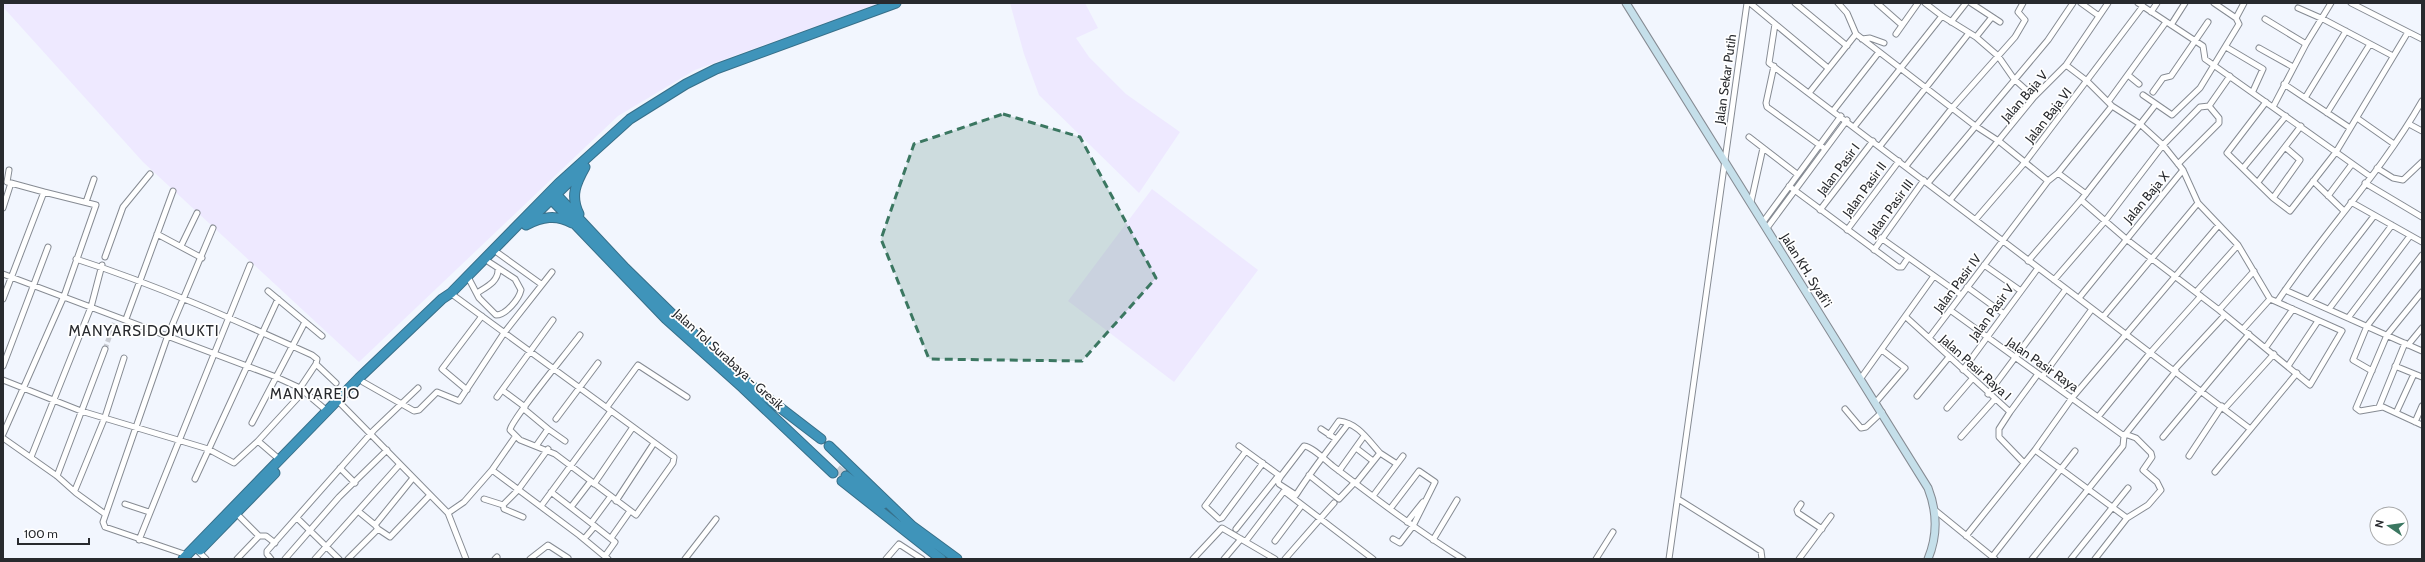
<svg xmlns="http://www.w3.org/2000/svg" width="2425" height="562" font-family="Cabin,sans-serif">
<style>
.industrial{fill:#eee9ff}
.lines{fill:none;stroke-linecap:round;stroke-linejoin:round}
.street-tunnel{stroke:#cacdd4;stroke-width:5;stroke-dasharray:5 2.5;stroke-linecap:butt}
.highway-tunnel{stroke:#cacdd4;stroke-width:9;stroke-dasharray:9 4.5;stroke-linecap:butt}
.street-casing{stroke:#868b93;stroke-width:7}
.secondary-casing{stroke:#868b93;stroke-width:9}
.highway-casing{stroke:#376f89;stroke-width:11}
.street{stroke:#fff;stroke-width:5}
.secondary{stroke:#c5dfea;stroke-width:7}
.highway{stroke:#3f94ba;stroke-width:9}
.marked{fill:#3b7761;fill-opacity:0.2;stroke:#3b7761;stroke-width:3;stroke-dasharray:8 5;stroke-linejoin:round}
.labels{text-anchor:middle;dominant-baseline:central;stroke-width:3.5;stroke-linejoin:round;paint-order:stroke}
.street-label{font-size:13px;fill:#282a2e;stroke:#fff}
.quarter-label{font-size:15px;letter-spacing:1px;fill:#282a2e;stroke:#fff}
</style>
<rect width="100%" height="100%" fill="#f2f6fe"/>
<path class="industrial" d="M3 3H880L695 70 618 116 359 362 143 162 3 7Z
M1010 3H1085L1098 28 1076 38 1089 57 1126 94 1180 132 1139 193 1039 95 1024 54Z
M1152 189 1258 270 1174 382 1068 301Z"/>
<g class="lines">
<path class="street-tunnel" d="M105 349 115 321"/>
<path class="highway-tunnel" d="M837 469 846 476"/>
<defs>
<path id="street" d="M1750 3 1828 68
M1795 3 1847 46
M1838 3 1847 13 1856 34 1974 125 2000 142 2048 181
M1877 3 1902 25
M1925 3 1942 16 1976 37 1998 56 2014 79 2034 97
M1971 3 2000 22
M2081 3 2099 16
M2138 3 2203 46 2205 59 2371 177
M2351 3 2422 39
M2298 8 2323 19 2393 56
M2151 12 2157 3
M2236 18 2244 3
M2265 19 2306 44
M1951 22 1966 3
M1775 24 1769 63 2249 428
M2171 25 2185 3
M1896 34 1918 3
M1976 37 1992 17
M1862 39 1870 38 1884 43
M2226 47 2263 69 2253 91
M2259 48 2293 67
M2066 65 2087 81 2112 106 2140 124 2163 145 2183 170 2198 203 2238 245 2270 299
M1774 66 1766 103 1767 107 1825 149
M2128 75 2139 84
M2284 84 2350 128
M2153 92 2163 78 2171 76 2208 22
M1809 93 1856 34
M2143 95 2172 115 2200 88 2239 24 2236 18 2214 3
M2305 98 2346 31
M2108 102 2166 22
M2266 102 2227 153 2273 198 2290 211 2336 152 2408 32
M2209 106 2230 76
M2273 107 2306 44 2331 3
M1833 111 1879 52
M2327 113 2370 44
M2357 118 2394 144
M2409 124 2422 131
M1854 127 1942 16
M1749 137 1797 174
M1880 146 1969 33
M1906 166 1952 108 2015 37 2025 20 2018 12 2023 3
M2244 167 2286 116
M2377 168 2393 178 2403 180 2422 162
M9 170 7 182 11 183
M2058 173 2086 194
M2313 181 2344 211
M2258 182 2301 126
M1928 183 2048 40 2073 3
M2365 183 2422 217
M1789 186 1898 267H1902L1908 258
M2328 196 2352 164
M2273 198 2300 160 2285 147
M1950 200 2034 97 2066 65 2108 3
M2081 200 2126 239 2219 310 2310 385 2342 331 2277 302
M86 202 94 179
M1751 202 1763 148
M2351 202 2422 242
M3 208 11 183 44 192
M1820 210 1873 141
M1976 219 2026 161 2143 6
M1763 222 1841 116
M1767 228 1847 120
M1847 230 1899 161
M157 234 202 258
M1881 238 1961 295
M181 246 197 213
M1874 250 1924 180
M498 253 541 284
M105 257 123 207 150 174
M76 259C157 285 235 320 312 355L317 359 316 364 300 388
M2028 261 2081 200 2156 104
M1984 265 2021 291
M3 274 276 377 300 388 327 411
M469 279 479 298 496 315C506 315 519 299 521 290L515 279 489 262
M2054 280 2105 221 2163 145 2200 107 2209 106 2219 118V123L2178 164
M1967 287 2004 314
M2285 290 2422 351
M268 291 322 336
M2196 292 2238 245
M477 293C486 287 498 282 498 270
M453 295 674 457 673 463 636 515 555 454 520 440 510 430C511 420 570 349 580 335
M2079 298 2183 170
M3 299 44 192 96 205 64 296 3 434
M2309 300 2374 216
M2329 309 2392 225
M1950 310 2124 436
M2219 310 2254 271
M1906 317 2010 412 2038 374
M2103 317 2198 203
M2348 318 2410 236
M126 319 173 191
M2243 329 2270 299 2277 302C2323 233 2381 173 2422 101
M1929 338 2048 181 2058 173 2112 106
M2408 345 2422 328
M2266 347 2293 309
M316 364 336 383
M3 366 48 247
M2288 366 2318 321
M2395 366 2422 377
M1963 370 2038 268
M2174 370 2225 315
M2372 371 2353 360 2367 326 2422 255
M2414 374 2396 413 2422 425
M2042 377 2092 309
M1861 378 1934 276
M3 380 81 411 208 449 234 463 258 441 304 391
M363 382 414 411 419 410 437 392 459 401 504 333 552 272
M467 390 442 369 482 316
M502 390 525 407
M1988 394 2066 289
M1917 396 1949 357
M497 397 553 320
M1876 402 1905 368 1882 350
M341 404 448 513 466 559
M607 407 638 365 687 397
M2379 407 2405 343
M1947 408 1972 379
M2225 408 2274 354
M524 409 548 429 536 446
M1845 409 1861 428 1866 427 1882 412
M2010 412 1999 429V437L2024 463
M2396 413 2383 407 2360 411 2356 408 2387 335 2422 292
M2098 417 2150 353 2201 296
M556 419 598 363
M2415 422 2422 406
M252 423 305 322
M1348 424C1330 447 1312 470 1296 495L1279 484 1278 481 1281 476 1304 446C1313 447 1326 461 1334 467 1376 499 1418 531 1463 559
M548 429 565 441
M1321 429 1336 439
M1329 435 1339 421C1358 423 1368 440 1380 453
M1961 437 1995 399
M2163 437 2249 334
M3 438 57 476 76 493 105 514
M258 441 280 460
M1239 446 1280 476
M1356 448 1373 461
M2035 450 2127 518
M1246 451 1205 506 1219 519 1222 518 1263 463
M2189 456 2222 406
M31 457 91 307 102 265
M340 468 355 483
M492 470 515 437
M1339 471 1364 436
M2215 472 2297 373
M1309 475 1339 499 1355 482
M57 476 105 349
M195 479 278 299
M1356 483 1380 453 1397 464 1403 456
M594 484 633 427
M75 490 105 417 124 358
M551 492 591 523
M1373 496 1397 464
M484 499 503 505 504 509 523 517
M1678 499 1761 551 1762 559
M616 501 654 443
M125 504 149 512
M1801 504 1797 510 1798 513 1822 529
M503 505 518 490 548 449
M541 506 611 411
M571 507 591 481
M1390 509 1419 471 1435 482 1413 526 1400 543 1393 539
M358 511 375 525
M1936 511 1995 559
M236 513 259 536
M448 513 464 502 492 470 579 535 608 559
M297 518 339 559
M1407 522 1423 502
M378 529 390 537 430 495
M1236 529 1279 475
M1966 536 2035 450 2072 398 2218 226
M611 538 630 511
M584 539 595 526
M139 540 250 265
M1433 540 1457 500
M1246 541 1284 491 1373 559
M1275 541 1302 505
M198 551 206 559
M187 555 105 527 103 522 168 335 213 228
M605 556 615 542 591 523 611 496
M1992 557 2075 451
M237 559 259 536H266L275 543
M271 559 267 554V551L374 430 418 388
M285 559 339 497 387 450
M315 559 400 464
M348 559 378 529 375 525 413 478
M495 559 497 557
M530 559 548 545 568 558
M685 559 716 519
M886 559 899 544 922 559
M1193 559 1222 528 1275 559
M1224 559 1241 539
M1285 559 1334 503
M1596 559 1613 532
M1669 559 1747 3
M1799 559 1831 516
M2032 559 2123 446 2124 436 2176 371
M2071 559 2128 488
M2095 559 2127 518 2148 505 2161 490 2157 482 2143 470 2152 457 2151 453 2136 438 2125 434"/>
<path id="secondary" d="M1626 3 1928 488C1937 511 1938 535 1928 559"/>
<path id="highway" d="M553 191 625 268 672 314 748 383 821 439
M548 196 666 319 743 388 833 473
M579 214C570 196 576 183 585 167
M534 216 575 176
M526 225C542 217 556 214 572 223
M829 446 912 526 957 559
M846 476 883 504
M842 481 941 559
M200 550 275 473
M183 559 359 378 442 299 451 293 559 183 630 119 686 84 716 69 896 3"/>
</defs>
<use href="#street" class="street-casing"/>
<use href="#secondary" class="secondary-casing"/>
<use href="#highway" class="highway-casing"/>
<use href="#street" class="street"/>
<use href="#secondary" class="secondary"/>
<use href="#highway" class="highway"/>
</g>
<path class="marked" d="M1003 114 1080 137 1156 278 1082 361 929 359 881 239 914 144Z"/>
<g class="labels">
<g class="street-label">
<text transform="translate(1725 79) rotate(-82)">Jalan Sekar Putih</text>
<text transform="translate(2024 96) rotate(-49)">Jalan Baja V</text>
<text transform="translate(2048 115) rotate(-52)">Jalan Baja VI</text>
<text transform="translate(1838 169) rotate(-53)">Jalan Pasir I</text>
<text transform="translate(1864 189) rotate(-54)">Jalan Pasir II</text>
<text transform="translate(2146 197) rotate(-50)">Jalan Baja X</text>
<text transform="translate(1890 208) rotate(-54)">Jalan Pasir III</text>
<text transform="translate(1807 270) rotate(58)">Jalan KH. Syafi'i</text>
<text transform="translate(1957 283) rotate(-53)">Jalan Pasir IV</text>
<text transform="translate(1991 312) rotate(-54)">Jalan Pasir V</text>
<text transform="translate(729 359) rotate(42)">Jalan Tol Surabaya - Gresik</text>
<text transform="translate(2043 364) rotate(35)">Jalan Pasir Raya</text>
<text transform="translate(1976 367) rotate(42)">Jalan Pasir Raya I</text>
</g>
<g class="quarter-label">
<text x="144" y="331">MANYARSIDOMUKTI</text>
<text x="315" y="394">MANYAREJO</text>
</g>
</g>
<rect width="2425" height="562" fill="none" stroke="#282a2e" stroke-width="8"/>
<g transform="translate(2389 526) rotate(283)"><circle r="19" fill="#ffffff" stroke="#a9aaab"/>
<path d="M0-3L7 15L0 10L-7 15Z" fill="#3b7761"/>
<text y="-6" font-size="11" font-weight="bold" text-anchor="middle" fill="#282a2e">N</text>
</g>
<path d="M18 538v6h71v-6" fill="none" stroke="#282a2e" stroke-width="2"/>
<text x="24" y="538" font-size="12" fill="#282a2e" stroke="#ffffff" stroke-width="3" paint-order="stroke">100 m</text>
</svg>
